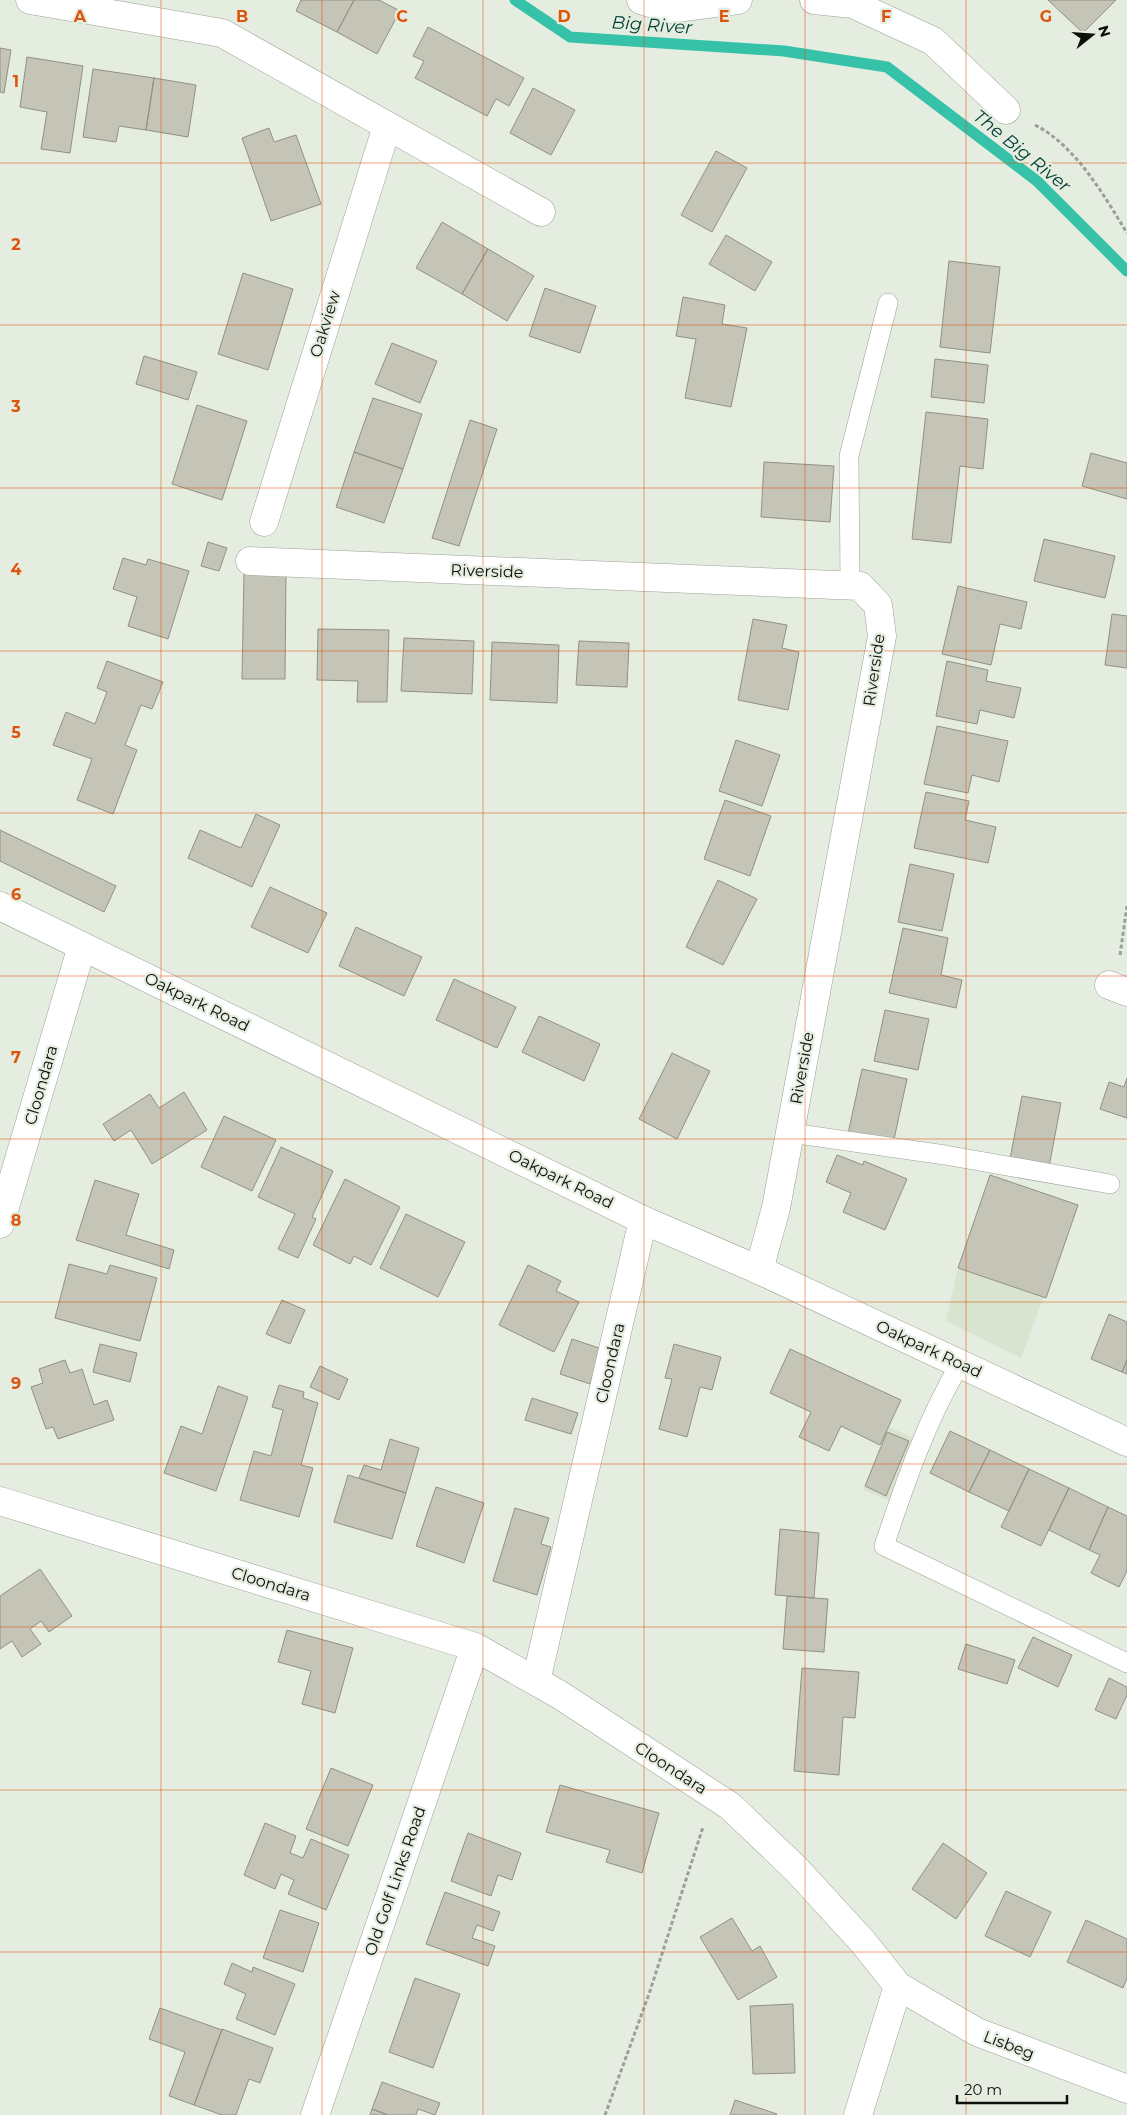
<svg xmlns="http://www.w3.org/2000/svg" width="1127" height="2115" font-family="Montserrat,sans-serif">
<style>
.built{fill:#d8e4d0}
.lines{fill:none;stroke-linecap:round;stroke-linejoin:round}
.stream{stroke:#36c1a9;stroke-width:11}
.building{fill:#c4c5b6;stroke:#919184}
.service-casing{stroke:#9aa195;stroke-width:20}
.minor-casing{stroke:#9aa195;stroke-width:29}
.secondary-casing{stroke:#9aa195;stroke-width:29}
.path{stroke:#9aa096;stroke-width:3;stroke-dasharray:4 2.5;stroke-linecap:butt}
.service{stroke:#fff;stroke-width:19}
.minor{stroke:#fff;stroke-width:28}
.secondary{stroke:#fff;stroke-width:28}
.grid{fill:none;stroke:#dd550c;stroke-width:1;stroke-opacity:0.55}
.labels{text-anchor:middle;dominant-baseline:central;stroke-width:4.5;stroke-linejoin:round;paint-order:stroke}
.street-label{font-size:16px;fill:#0d0f0b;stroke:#e5ede0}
.water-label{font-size:18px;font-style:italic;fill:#003e35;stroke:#e5ede0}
.grid-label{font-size:16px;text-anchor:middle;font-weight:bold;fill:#dd550c;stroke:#e5ede0;stroke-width:4.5;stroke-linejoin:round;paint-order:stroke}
</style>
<rect width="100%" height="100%" fill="#e5ede0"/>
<path class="built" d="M990 1175 1078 1205 1021 1358 946 1321 958 1268Z
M889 1427 914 1438 891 1501 863 1490Z"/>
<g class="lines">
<path class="stream" d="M515 0 570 37 784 51 887 67 1037 181 1127 271"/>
</g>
<path class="building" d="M301 0H354L337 32 296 11Z
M354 0H379L400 11 377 54 337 32Z
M1048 0H1116L1083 33Z
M428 27 524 78 509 106 496 99 487 116 415 78 424 61 413 56Z
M0 48 11 50 4 93 0 92Z
M27 57 83 66 70 153 41 149 47 112 20 107Z
M93 69 154 78 146 130 119 126 116 142 83 137Z
M154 78 196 85 188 137 146 130Z
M533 88 575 110 551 155 510 133Z
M269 128 274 142 296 135 321 204 271 221 242 138Z
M716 151 747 168 712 232 681 215Z
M442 222 488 249 462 294 416 268Z
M726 235 772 262 755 291 709 264Z
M488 249 534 276 507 321 462 294Z
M949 261 1000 267 990 353 940 347Z
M243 273 293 289 268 370 218 354Z
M545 288 596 306 580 353 529 336Z
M683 297 725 305 722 324 747 328 731 407 685 398 696 339 676 336Z
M392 343 437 361 420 403 375 384Z
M144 356 197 372 188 400 136 384Z
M935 359 988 365 984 403 931 397Z
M373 398 422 414 403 469 354 452Z
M197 405 247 421 222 500 172 484Z
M926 412 988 419 983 469 960 466 951 543 912 539Z
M470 420 497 429 459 546 432 538Z
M354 452 403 469 384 523 336 507Z
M1091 453 1127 463V499L1082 486Z
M764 462 834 466 830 522 761 517Z
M1044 539 1115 556 1105 598 1034 581Z
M208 542 227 548 219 571 201 566Z
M123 558 146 565 148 559 189 571 168 639 128 626 137 597 113 589Z
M244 572 286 573 285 679H242Z
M958 586 1027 602 1021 629 1000 624 991 665 942 654Z
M1112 614 1127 616V668L1105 665Z
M753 619 787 625 782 648 799 652 788 710 738 700Z
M318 629 389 630 387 702H357L358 681 317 680Z
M404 638 474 641 472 694 401 691Z
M579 641 629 643 627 687 576 685Z
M492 642 559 645 557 703 490 700Z
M107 661 163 682 152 709 141 705 125 745 137 750 113 814 77 800 92 759 53 745 66 712 95 724 107 692 97 688Z
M947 661 988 670 986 681 1021 688 1014 718 980 710 977 724 936 716Z
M937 726 1008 741 999 782 972 775 968 793 924 784Z
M736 740 780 755 762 806 719 791Z
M926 792 969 801 965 820 996 827 988 863 914 848Z
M725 800 771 816 750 876 704 859Z
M256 814 280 825 252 887 188 858 200 830 241 848Z
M0 830 116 886 104 912 0 861Z
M910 864 954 874 942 931 898 922Z
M718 880 757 899 723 965 686 947Z
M270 887 327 913 308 953 251 927Z
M356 927 422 957 404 996 339 966Z
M903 928 948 938 941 975 962 980 956 1008 889 993Z
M454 979 516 1007 497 1048 436 1020Z
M885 1010 929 1019 918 1070 874 1061Z
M539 1016 600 1044 584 1081 522 1052Z
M672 1053 710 1071 677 1139 639 1119Z
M862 1069 907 1079 893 1144 848 1134Z
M1127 1078V1118L1100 1109 1109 1082 1124 1087Z
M184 1092 207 1130 152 1164 131 1130 114 1141 103 1124 150 1094 159 1108Z
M1022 1096 1061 1103 1049 1167 1010 1159Z
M224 1116 276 1140 252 1191 201 1167Z
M281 1147 333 1171 312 1217 316 1219 298 1258 278 1249 295 1214 258 1197Z
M837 1155 863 1165 864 1161 907 1179 885 1230 843 1212 851 1193 826 1182Z
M990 1175 1078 1205 1046 1298 958 1268Z
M345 1179 400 1207 371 1265 354 1256 350 1264 313 1245Z
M95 1180 139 1194 126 1235 174 1250 169 1269 76 1240Z
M406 1214 465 1242 438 1297 380 1268Z
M69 1264 107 1274 110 1265 157 1278 140 1341 55 1318Z
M528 1265 561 1281 556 1291 579 1302 554 1352 499 1325Z
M282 1300 305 1310 290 1344 266 1334Z
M1109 1314 1127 1322V1360L1122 1372 1091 1359Z
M572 1339 602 1349 590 1384 560 1374Z
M100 1344 137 1353 130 1382 93 1372Z
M674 1344 721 1357 712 1390 700 1387 687 1437 659 1429 672 1379 665 1378Z
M790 1349 901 1400 880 1445 841 1426 829 1451 799 1437 811 1412 770 1393Z
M65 1360 70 1373 82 1369 94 1405 107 1400 114 1420 58 1439 53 1427 46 1429 31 1387 43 1383 39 1369Z
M1127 1360V1374L1122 1372Z
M320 1366 348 1379 339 1400 310 1387Z
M279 1385 304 1392 303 1398 318 1403 301 1465 313 1468 299 1517 240 1500 254 1451 271 1456 283 1410 272 1407Z
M218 1386 248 1397 216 1491 164 1473 181 1426 202 1434Z
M532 1398 578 1413 571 1434 525 1420Z
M950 1431 990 1450 969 1492 930 1473Z
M887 1432 909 1441 886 1496 865 1486Z
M390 1439 419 1448 406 1493 359 1478 364 1465 381 1470Z
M990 1450 1029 1469 1009 1511 969 1492Z
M1029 1469 1069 1488 1041 1546 1001 1527Z
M348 1475 406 1493 392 1539 334 1522Z
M436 1487 484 1503 464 1563 416 1546Z
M1069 1488 1108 1507 1089 1550 1049 1530Z
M1108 1507 1127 1516V1571L1119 1587 1091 1573 1100 1555 1089 1550Z
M515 1508 549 1518 541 1544 551 1547 537 1595 493 1581Z
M780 1529 819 1533 814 1598 775 1595Z
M40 1569 72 1616 49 1632 41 1621 30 1629 41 1644 22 1657 12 1641 0 1649V1596Z
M787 1596 828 1599 824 1652 783 1649Z
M287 1630 353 1648 335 1713 302 1704 311 1671 278 1662Z
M1033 1637 1072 1655 1058 1687 1018 1668Z
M966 1644 1015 1660 1007 1684 958 1669Z
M802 1668 859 1672 855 1718 843 1717 839 1775 794 1771Z
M1109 1678 1127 1687V1695L1116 1719 1095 1710Z
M331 1768 373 1785 348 1846 306 1829Z
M560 1785 659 1813 642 1873 606 1862 610 1850 546 1832Z
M265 1823 296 1836 290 1853 303 1858 311 1839 349 1855 326 1910 288 1894 294 1880 281 1874 275 1889 244 1875Z
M468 1833 521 1853 512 1880 498 1875 491 1896 451 1881Z
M943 1843 987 1873 956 1919 912 1889Z
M1006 1891 1051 1912 1030 1957 985 1936Z
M445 1892 500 1912 493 1931 477 1925 472 1938 495 1946 488 1966 426 1944Z
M280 1910 319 1923 303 1972 263 1958Z
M732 1918 752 1951 760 1946 777 1977 738 2000 700 1937Z
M1086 1920 1127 1939V1978L1123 1988 1067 1962Z
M232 1963 252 1972 253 1967 295 1984 275 2035 236 2019 246 1994 224 1984Z
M415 1978 460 1994 433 2068 389 2052Z
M793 2004 795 2073 753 2074 750 2006Z
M160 2008 222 2030 194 2105 169 2096 185 2052 149 2039Z
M222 2029 273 2048 260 2083 249 2079 236 2115H222L194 2105Z
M382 2082 440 2103 435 2115 418 2109 416 2115H388L372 2109Z
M735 2100 777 2114 776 2115H730Z
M372 2109 388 2115H370Z"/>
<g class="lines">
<defs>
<path id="service" d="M850 586 849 456 888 303
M791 1133 945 1155 1110 1184
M960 1364C926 1421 905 1483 884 1546L1127 1663"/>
<path id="minor" d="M30 0 222 33 541 212
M641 0 668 9 738 0
M814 0 853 4 933 41 1006 110
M264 522 387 126
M250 561 860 586 878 605 882 636 776 1208 759 1270
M1109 985 1127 992
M0 1224 82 946
M0 1501 475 1647 560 1695 730 1806 796 1869 863 1942 898 1986 977 2032 1127 2089
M536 1681 643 1220
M315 2115 475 1647
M858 2115 898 1986"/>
<path id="secondary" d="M0 906 643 1220 759 1270 1127 1442"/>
</defs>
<use href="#service" class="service-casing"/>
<use href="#minor" class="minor-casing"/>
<use href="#secondary" class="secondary-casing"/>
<path class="path" d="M1035 125C1076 146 1103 194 1127 233
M1120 955 1127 906
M605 2115 649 1994 703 1827"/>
<use href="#service" class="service"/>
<use href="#minor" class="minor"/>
<use href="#secondary" class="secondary"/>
</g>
<path class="grid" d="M161 0V2115M322 0V2115M483 0V2115M644 0V2115M805 0V2115M966 0V2115M0 163H1127M0 325H1127M0 488H1127M0 651H1127M0 813H1127M0 976H1127M0 1139H1127M0 1302H1127M0 1464H1127M0 1627H1127M0 1790H1127M0 1952H1127"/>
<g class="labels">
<g class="street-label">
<text transform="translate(325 324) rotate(-73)">Oakview</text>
<text transform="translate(487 571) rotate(2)">Riverside</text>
<text transform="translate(874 670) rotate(-82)">Riverside</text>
<text transform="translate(197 1002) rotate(26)">Oakpark Road</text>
<text transform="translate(802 1068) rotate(-80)">Riverside</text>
<text transform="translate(41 1085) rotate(-74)">Cloondara</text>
<text transform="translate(561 1179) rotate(26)">Oakpark Road</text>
<text transform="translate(929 1349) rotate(25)">Oakpark Road</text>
<text transform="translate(610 1363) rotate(-77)">Cloondara</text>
<text transform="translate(271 1584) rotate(17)">Cloondara</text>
<text transform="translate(671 1768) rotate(33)">Cloondara</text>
<text transform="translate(395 1881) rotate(-71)">Old Golf Links Road</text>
<text transform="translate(1009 2045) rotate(21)">Lisbeg</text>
</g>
<g class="water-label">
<text transform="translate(652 25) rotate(4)">Big River</text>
<text transform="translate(1022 151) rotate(39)">The Big River</text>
</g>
</g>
<g class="grid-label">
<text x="80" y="22">A</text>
<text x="242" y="22">B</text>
<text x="402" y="22">C</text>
<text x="564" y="22">D</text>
<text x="724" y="22">E</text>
<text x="886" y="22">F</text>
<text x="1046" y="22">G</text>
<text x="16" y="87">1</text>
<text x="16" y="250">2</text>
<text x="16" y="412">3</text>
<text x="16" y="575">4</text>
<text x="16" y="738">5</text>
<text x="16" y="900">6</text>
<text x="16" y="1063">7</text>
<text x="16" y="1226">8</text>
<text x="16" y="1389">9</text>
</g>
<g transform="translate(1092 35) rotate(73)" stroke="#e5ede0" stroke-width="4" paint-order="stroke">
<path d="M0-4L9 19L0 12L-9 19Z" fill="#0d0f0b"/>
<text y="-8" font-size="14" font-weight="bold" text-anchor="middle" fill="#0d0f0b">N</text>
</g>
<path d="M957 2095v8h110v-8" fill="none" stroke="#0d0f0b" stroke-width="2.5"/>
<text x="964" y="2095" font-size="15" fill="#0d0f0b" stroke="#e5ede0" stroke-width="4" paint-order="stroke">20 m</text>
</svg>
